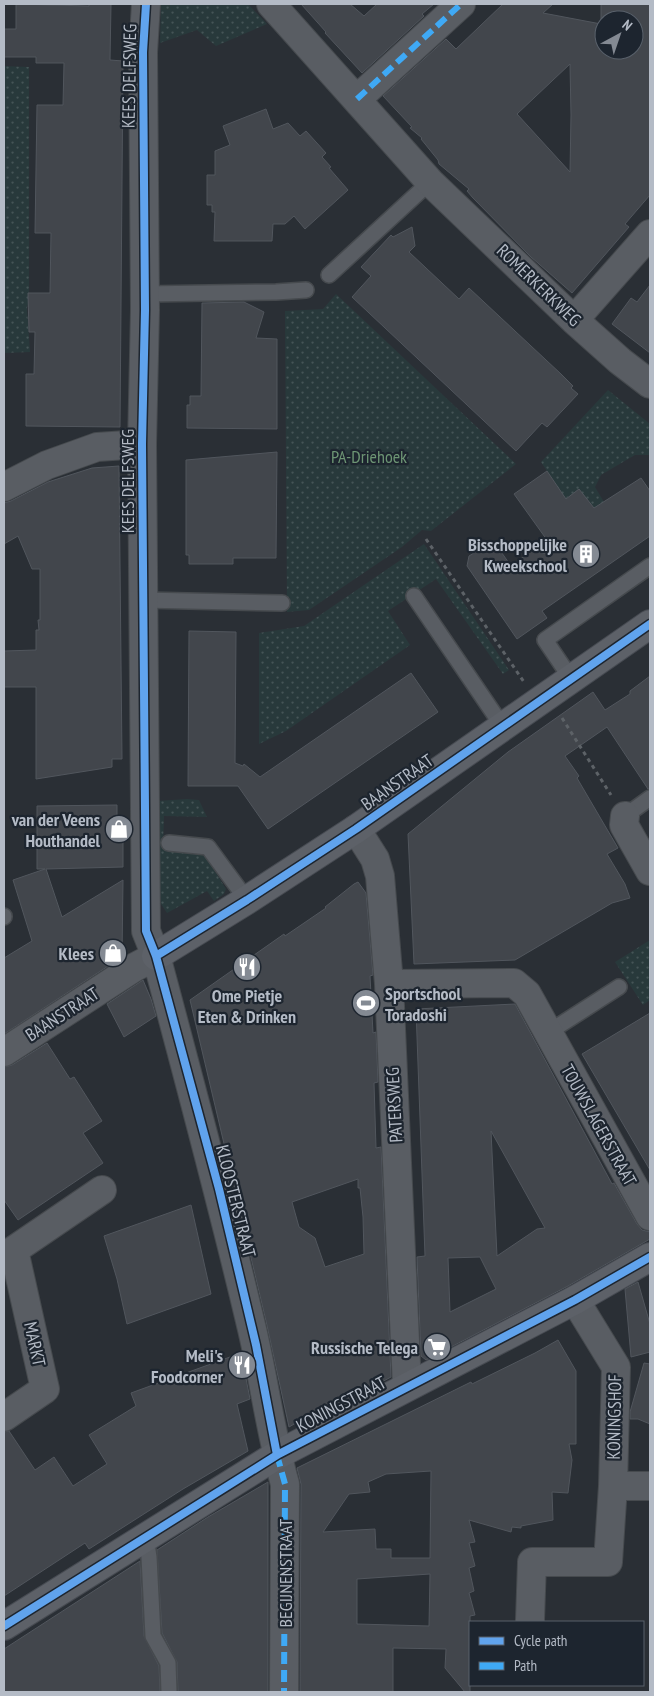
<svg xmlns="http://www.w3.org/2000/svg" width="654" height="1696" font-family="'PT Sans Narrow',sans-serif">
<style>
.grass{fill:url(#grass-dots)}
.building{fill:#42464c;stroke:#51565d;fill-rule:evenodd}
.lines{fill:none;stroke-linecap:round;stroke-linejoin:round}
.lane-casing{stroke:#464a4e;stroke-width:18}
.street-casing{stroke:#464a4e;stroke-width:30}
.secondary-casing{stroke:#474b52;stroke-width:30}
.path{stroke:#5d6267;stroke-width:3;stroke-dasharray:4 4;stroke-linecap:butt}
.lane{stroke:#595d63;stroke-width:15}
.street{stroke:#595d63;stroke-width:28}
.secondary{stroke:#5d6168;stroke-width:28}
.quiet{stroke:#3fa9f5;stroke-width:6;stroke-dasharray:12 6;stroke-linecap:butt}
.cycleway-casing{stroke:#1d252f;stroke-width:11}
.cycleway{stroke:#60a3ed;stroke-width:8}
.labels{text-anchor:middle;dominant-baseline:central;stroke-width:4.5;stroke-linejoin:round;paint-order:stroke}
.street-label{font-size:18px;fill:#b4bbc6;stroke:#1d252f}
.park-label{font-size:18px;fill:#6d9574;stroke:#1d252f}
.poi-label{font-size:18px;font-weight:bold;fill:#b4bbc6;stroke:#1d252f;text-anchor:end}
</style>
<defs>
<pattern id="grass-dots" width="8" height="8" patternUnits="userSpaceOnUse" patternTransform="scale(1.25)"><rect width="8" height="8" fill="#28393b"/><path d="M2 2h.1M6 6h.1" fill="none" stroke="#455456" stroke-width="1.8" stroke-linecap="round"/></pattern>
</defs>
<rect width="100%" height="100%" fill="#2a2f35"/>
<path class="grass" d="M161 4H248L267 24 216 46 197 30 160 43Z
M4 66 29 67V299L27 308 30 352 4 353Z
M336 294 516 464 431 531 422 530 402 547 309 610 287 612 285 311 323 309Z
M608 390 650 424V455H635L623 462 601 475 595 487 604 502 597 515 588 499H586L579 489 560 503 557 486 541 462Z
M424 544 509 670 503 674 436 579 388 611 410 645 286 731 259 744V633L304 626Z
M187 799 199 800 207 817 164 816 163 850 190 849 206 857 226 889 224 894 214 901 207 891 167 913 161 904 156 860 157 801Z
M650 940V1000L643 1005 615 962Z"/>
<path class="building" d="M16 4 89 6V4H111L110 60 123 61 120 427 26 426V374H34L35 332H29L28 293H50L51 233H35L37 105H63L64 63H36V57H4V29H16Z
M301 4H350L364 16 377 4H434L422 14 424 16 362 73 325 33 326 32Z
M503 4H553L543 13 601 24V4H650V195L625 224 629 227 572 293 531 257 473 198 467 191 469 189 439 164 438 160 421 139 422 138 410 128 412 127 383 96 446 39 456 49ZM604 20H634V50H604ZM570 64 571 115 570 172 517 114Z
M266 109 273 129 288 123 300 136 306 131 326 153 322 157 331 167 329 168 348 190 305 229 294 216 285 224H273L272 241H214L215 212H212V205H207V175H215V151L230 145 223 126Z
M412 227 415 246 409 252 459 299 469 288 561 374 573 386 571 388 578 394 547 427 542 423 516 451 352 297 371 276 361 267 391 235 393 237Z
M650 285V353L612 324 631 298 637 302Z
M244 302 264 312 256 338 277 339V429L187 428V405H190V396H201L202 303Z
M277 452 276 558H233V564H189V555H186V460Z
M119 466 122 759H112V767L36 779V687H4V651L36 650V630H39L38 620H40V569H32L18 536 4 544V503L11 501 48 482 92 468Z
M547 471 566 499 579 489 594 508 641 478 650 491V536L542 611 547 618 517 639 467 566 469 556 488 544 497 546 511 566 531 551 548 554 541 545 547 540 514 494Z
M189 631 236 632 235 763 243 766 244 764 260 777 411 673 438 712 268 829 238 786H188Z
M650 676V789H648L607 727 565 756 579 776 577 778 618 848 607 854 625 884 630 898 612 903 515 960 414 964 408 834 508 752 593 692 605 710 630 694V691Z
M117 805V820H123V867L46 869 62 917 123 880 122 957 4 1034V958L32 941 13 880 45 869H37V806Z
M358 882 366 893 373 975 370 976 373 1033 376 1032 378 1082 374 1083 376 1148 381 1147 391 1377 313 1419 310 1415 289 1427 266 1321 190 1000 284 934 285 936 326 908 325 907 354 884ZM358 1179V1188H360L363 1217 364 1254 325 1267 315 1238 299 1227 292 1202Z
M143 980 151 999 156 1016 124 1037 107 1004Z
M515 1004 612 1184 614 1183 637 1224 642 1230 650 1232V1239L568 1286 426 1360 421 1356 417 1257 425 1256 416 1009ZM491 1131 545 1228 537 1229 497 1256ZM480 1257 496 1289 450 1312 448 1258Z
M650 1013V1170L582 1054Z
M47 1043 70 1079 74 1077 102 1121 83 1133 103 1163 18 1220 4 1200V1067L12 1065Z
M191 1205 211 1294 127 1324 117 1279 104 1236Z
M638 1282 650 1324V1352L631 1357 625 1289Z
M558 1340 576 1371V1444H569L572 1460 568 1493 552 1492 553 1520 521 1526V1528L512 1527 511 1532 469 1520 475 1542 469 1543 475 1566 469 1568 474 1591 469 1593 475 1615 470 1616V1692H465L445 1668 446 1649 393 1648V1692H300L301 1484 297 1468 471 1382 472 1384 535 1353ZM431 1471 430 1558H391V1549H376L375 1529 323 1532 349 1494 370 1492 368 1482 386 1474ZM430 1574 429 1626 357 1624V1579Z
M241 1353 250 1399 237 1404 248 1451 183 1489 89 1549 85 1543 4 1596V1432L9 1431 35 1470 54 1457 73 1486 107 1464 89 1435 136 1406 131 1393Z
M644 1363 650 1364V1424L638 1419H630V1412Z
M268 1482V1692H178L177 1662 162 1633 157 1550 208 1517Z
M140 1561 144 1636 159 1666 160 1692H4V1649Z"/>
<g class="lines">
<defs>
<path id="lane" d="M329 275 430 182
M145 294 276 292 306 290
M414 596 503 727
M143 600 282 603
M572 680 545 640 650 566
M625 816 650 798
M169 843 208 847 247 900
M4 917V916
M549 1032 619 987
M146 1537 149 1557 153 1636 168 1663 169 1692"/>
<path id="street" d="M146 4 143 52 145 310 142 444 146 931 156 956C189 1079 222 1202 251 1325 264 1378 270 1432 285 1484L284 1692
M271 4 430 182 574 320 620 361 650 384
M357 99 461 4
M574 320 650 234
M4 487 47 465 97 447 142 444
M625 816 624 825 650 871
M356 829 375 859 380 876 389 984 407 1386
M389 984 514 983 527 994 650 1216
M4 1052 135 967 156 956
M14 1250 102 1190
M4 1257 14 1250 45 1389 4 1417
M613 1486H650
M530 1620 532 1562H608L613 1486 616 1367 575 1300"/>
<path id="secondary" d="M156 956 247 900 356 829 650 624
M4 1626 277 1455 575 1300 650 1257"/>
</defs>
<use href="#lane" class="lane-casing"/>
<use href="#street" class="street-casing"/>
<use href="#secondary" class="secondary-casing"/>
<path class="path" d="M426 539 524 682
M562 718 611 795"/>
<use href="#lane" class="lane"/>
<use href="#street" class="street"/>
<use href="#secondary" class="secondary"/>
<path class="quiet" d="M357 99 461 4
M277 1455 285 1484 284 1692"/>
<defs>
<path id="cycleway" d="M146 4 143 52 145 310 142 444 146 931 156 956 219 1189 256 1345 277 1455
M156 956 247 900 356 829 650 624
M4 1626 277 1455 575 1300 650 1257"/>
</defs>
<use href="#cycleway" class="cycleway-casing"/>
<use href="#cycleway" class="cycleway"/>
</g>
<defs>
<symbol id="building-disc" viewBox="-11 -11 22 22"><circle r="9.5" fill="#848a93" stroke="#1d252f"/><path d="M-4-6H4V6H1V3H-1V6H-4ZM-2.5-4.3h1.7v1.8h-1.7ZM.8-4.3h1.7v1.8H.8ZM-2.5-1h1.7V.8h-1.7ZM.8-1h1.7V.8H.8Z" fill="#fff"/></symbol>
<symbol id="shop-disc" viewBox="-11 -11 22 22"><circle r="9.5" fill="#848a93" stroke="#1d252f"/><path d="M-5-2.5h2.3a2.7 3.5 0 0 1 5.4 0H5L5.5 6h-11ZM-1.5-2.5h3a1.5 2.3 0 0 0-3 0Z" fill="#fff"/></symbol>
<symbol id="restaurant-disc" viewBox="-11 -11 22 22"><circle r="9.5" fill="#848a93" stroke="#1d252f"/><path d="M-5-6h1v4h1v-4h1v4h1v-4h1v5L-1.5 .5V6h-2V.5L-5-1ZM5-6V6H3V1.5H1.5Q1.5-4 5-6Z" fill="#fff"/></symbol>
<symbol id="stadium-disc" viewBox="-11 -11 22 22"><circle r="9.5" fill="#848a93" stroke="#1d252f"/><path d="M0-5a6.5 5 0 1 0 0 10a6.5 5 0 1 0 0-10ZM-3.5-1.8h7v3.6h-7Z" fill="#fff"/></symbol>
<symbol id="supermarket-disc" viewBox="-11 -11 22 22"><circle r="9.5" fill="#848a93" stroke="#1d252f"/><path d="M-6-5.5h2.5l.6 2H6L4.5 2H-2.5L-4.4-4H-6ZM-1.5 3.2a1.3 1.3 0 1 0 .1 0ZM3 3.2a1.3 1.3 0 1 0 .1 0Z" fill="#fff"/></symbol>
</defs>
<g fill-rule="evenodd">
<use href="#building-disc" x="570" y="538" width="32" height="32"/>
<use href="#shop-disc" x="103" y="813" width="32" height="32"/>
<use href="#shop-disc" x="97" y="937" width="32" height="32"/>
<use href="#restaurant-disc" x="231" y="951" width="32" height="32"/>
<use href="#stadium-disc" x="350" y="987" width="32" height="32"/>
<use href="#supermarket-disc" x="421" y="1331" width="32" height="32"/>
<use href="#restaurant-disc" x="226" y="1349" width="32" height="32"/>
</g>
<g class="labels">
<g class="street-label">
<text transform="translate(129 76) rotate(-89)">KEES DELFSWEG</text>
<text transform="translate(539 285) rotate(44)">ROMERKERKWEG</text>
<text transform="translate(127 481) rotate(-90)">KEES DELFSWEG</text>
<text transform="translate(397 782) rotate(-35)">BAANSTRAAT</text>
<text transform="translate(62 1014) rotate(-33)">BAANSTRAAT</text>
<text transform="translate(394 1105) rotate(-93)">PATERSWEG</text>
<text transform="translate(599 1125) rotate(61)">TOUWSLAGERSTRAAT</text>
<text transform="translate(236 1201) rotate(76)">KLOOSTERSTRAAT</text>
<text transform="translate(35 1344) rotate(78)">MARKT</text>
<text transform="translate(341 1404) rotate(-28)">KONINGSTRAAT</text>
<text transform="translate(614 1417) rotate(-89)">KONINGSHOF</text>
<text transform="translate(285 1573) rotate(-90)">BEGIJNENSTRAAT</text>
</g>
<g class="park-label">
<text x="369" y="456">PA-Driehoek</text>
</g>
<g class="poi-label">
<text x="567" y="544">Bisschoppelijke<tspan x="567" dy="21">Kweekschool</tspan></text>
<text x="100" y="819">van der Veens<tspan x="100" dy="21">Houthandel</tspan></text>
<text x="94" y="953">Klees</text>
<text x="385" y="993" text-anchor="start">Sportschool<tspan x="385" dy="21">Toradoshi</tspan></text>
<text x="247" y="995" text-anchor="middle">Ome Pietje<tspan x="247" dy="21">Eten &amp; Drinken</tspan></text>
<text x="418" y="1347">Russische Telega</text>
<text x="223" y="1355">Meli's<tspan x="223" dy="21">Foodcorner</tspan></text>
</g>
</g>
<rect width="654" height="1696" fill="none" stroke="#b4bbc6" stroke-width="10"/>
<rect x="469" y="1621" width="175" height="65" fill="#1d252f" stroke="#59616b"/>
<rect x="479" y="1637" width="25" height="8" fill="#60a3ed" stroke="#59616b"/>
<text x="514" y="1646" font-size="15" fill="#b4bbc6">Cycle path</text>
<rect x="479" y="1662" width="25" height="8" fill="#3fa9f5" stroke="#59616b"/>
<text x="514" y="1671" font-size="15" fill="#b4bbc6">Path</text>
<g transform="translate(619 35) rotate(40)"><circle r="24" fill="#1d252f" stroke="#59616b"/>
<path d="M0-4L9 19L0 12L-9 19Z" fill="#848a93"/>
<text y="-8" font-size="14" font-weight="bold" text-anchor="middle" fill="#b4bbc6">N</text>
</g>
</svg>
